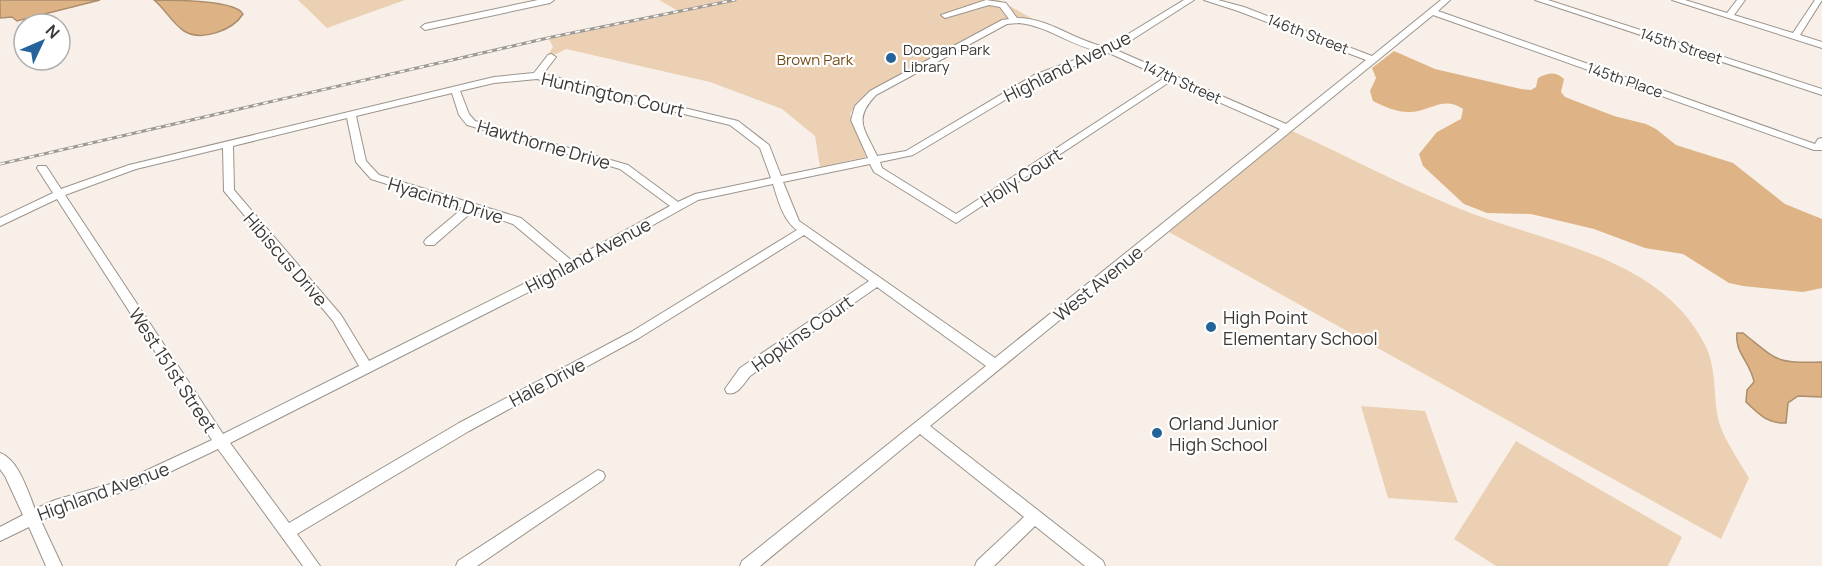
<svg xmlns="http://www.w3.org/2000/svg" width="1822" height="566" font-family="Manrope,sans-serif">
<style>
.green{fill:#ecd0b3}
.forest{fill:#deb385}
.water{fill:#ddb284;stroke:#ac8d6c;stroke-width:1.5}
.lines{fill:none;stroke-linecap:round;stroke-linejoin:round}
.minor-casing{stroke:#9b948c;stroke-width:2}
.minor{fill:#fff;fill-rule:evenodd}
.rail-casing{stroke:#9e9993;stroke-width:3}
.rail{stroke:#fff;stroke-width:1.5;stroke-dasharray:5;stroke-linecap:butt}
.poi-dot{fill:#24649a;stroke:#fff;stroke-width:2}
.labels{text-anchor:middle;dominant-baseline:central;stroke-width:4.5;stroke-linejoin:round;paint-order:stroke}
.far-street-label{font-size:15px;fill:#3b3835;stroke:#fff}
.far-poi-label{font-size:15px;fill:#3b3835;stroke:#fff;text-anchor:start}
.far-park-label{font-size:15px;fill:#764c16;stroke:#fff}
.street-label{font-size:18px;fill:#3b3835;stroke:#fff}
.poi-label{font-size:18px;fill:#3b3835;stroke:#fff;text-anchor:start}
</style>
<rect width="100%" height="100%" fill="#f8f0e8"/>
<path class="green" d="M298 0H405L327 28Z
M659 0H999L1033 19 1017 18 998 22 869 92 858 101 850 114 866 157 820 167 815 136 782 109 710 82 566 49 554 55H548L553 47 549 39 680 12Z
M1290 130C1351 158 1415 192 1476 215 1555 244 1661 260 1704 343 1717 367 1713 392 1718 418 1721 435 1740 462 1749 478L1721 539 1169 232Z
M1361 406 1425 411 1458 503 1388 498Z
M1516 441 1682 537 1668 566H1496L1454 539Z"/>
<path class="forest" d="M1394 51 1435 69 1521 89 1531 90 1536 87 1538 78C1548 73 1555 71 1564 79L1561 92 1565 97 1614 116 1646 124 1656 129 1676 145 1733 163 1785 204 1822 219V288L1803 292 1743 286 1729 283 1683 254 1645 248 1594 229 1531 214 1487 213 1464 204 1423 166 1419 154 1437 132 1461 119 1463 109C1443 95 1430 112 1409 112 1396 112 1385 107 1373 101L1370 91 1376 78 1372 68Z"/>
<path class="water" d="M0 0H100L17 21 12 17 0 18Z
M154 0C175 0 236 0 243 14 233 30 202 42 184 31 173 24 165 9 154 0Z
M1737 333H1743C1777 360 1775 364 1822 362V397L1798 396 1788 403 1786 423C1767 424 1759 414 1746 402L1747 390 1754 382C1751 363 1734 352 1737 333Z"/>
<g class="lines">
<defs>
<path id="minor" d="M538 0H554L550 3 425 30 421 27 425 24Z
M986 0 1006 3 1017 18C1050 18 1076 42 1107 47L1184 0H1194L1116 50 1286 124 1366 60 1238 11 1204 0H1218L1244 7 1372 56 1441 0H1450L1438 11 1815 144 1818 139 1822 138V150H1814L1433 15 930 426 1103 561 1105 566H1085L1035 526 994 566H975L977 561 1024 517 920 434 760 566H740L742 561 986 366 877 287 750 376C744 383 738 396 727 393L725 389 740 368 869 281 804 235 639 338 469 431 297 534 320 566H303L218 449 136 488 59 511 41 521 62 566H46L29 527 0 541V527L23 515 5 476 0 469V453C19 460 28 492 35 509L55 500 128 479 212 440 57 199 0 226V218L53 193 37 168 38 166H46L61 189 129 165 494 77 534 73 548 55 551 54 556 57 543 74 738 121 769 145 781 176 868 158 851 120 855 106 870 91 1002 20 1009 19 1000 7 989 5 945 18 941 15ZM1019 23C1048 26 1071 46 1099 51L1034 75 906 151 877 156C865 129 852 120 876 95L1007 24ZM1109 53 1164 78 956 214 882 168 880 162 913 155 1040 79ZM537 79 730 125 760 148 771 178 695 194 678 202 628 165 475 121 469 114 460 91 494 83ZM1171 81 1280 129 995 358 799 221 783 182 870 164 874 172 956 223ZM452 93 459 115 467 125 620 169 670 206 571 260 521 218 379 175 366 161 356 116ZM347 118 356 162 371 179 463 208 426 239 424 242 426 245H434L473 211 513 224 562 265 369 361 341 315 234 190 233 146ZM223 148 224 191 333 321 359 366 223 434 65 195 136 169ZM773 184C778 200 783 220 797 230L631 332 459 423 289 523 230 443 574 269 698 200Z
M1535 0H1548L1822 89V95Z
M1672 0H1685L1727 13 1737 0H1745L1734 15 1793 33 1815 0H1822L1800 35 1822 42V48Z
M598 470 603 472 605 476 603 480 477 566H456L458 561Z"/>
</defs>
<use href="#minor" class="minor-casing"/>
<use href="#minor" class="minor"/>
<defs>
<path id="rail" d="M0 164 552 37 735 0"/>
</defs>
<use href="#rail" class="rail-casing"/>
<use href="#rail" class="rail"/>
</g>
<g class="poi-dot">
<circle cx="891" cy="58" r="6"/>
<circle cx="1211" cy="327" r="6"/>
<circle cx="1157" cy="433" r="6"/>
</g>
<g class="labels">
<g class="far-street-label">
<text transform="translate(1308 34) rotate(21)">146th Street</text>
<text transform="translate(1681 46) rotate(18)">145th Street</text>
<text transform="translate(1625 80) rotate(19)">145th Place</text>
<text transform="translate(1182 82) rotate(24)">147th Street</text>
</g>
<g class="far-poi-label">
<text x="903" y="49">Doogan Park<tspan x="903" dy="17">Library</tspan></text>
</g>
<g class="far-park-label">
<text x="815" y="59">Brown Park</text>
</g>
<g class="street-label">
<text transform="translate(1067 66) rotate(-26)">Highland Avenue</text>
<text transform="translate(613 94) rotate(13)">Huntington Court</text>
<text transform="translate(544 144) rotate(16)">Hawthorne Drive</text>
<text transform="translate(1021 177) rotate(-33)">Holly Court</text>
<text transform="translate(446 200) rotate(17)">Hyacinth Drive</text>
<text transform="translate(588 255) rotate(-28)">Highland Avenue</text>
<text transform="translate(286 259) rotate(49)">Hibiscus Drive</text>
<text transform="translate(1098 283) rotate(-39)">West Avenue</text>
<text transform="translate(802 333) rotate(-35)">Hopkins Court</text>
<text transform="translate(173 370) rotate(57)">West 151st Street</text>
<text transform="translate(547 382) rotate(-28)">Hale Drive</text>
<text transform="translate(103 491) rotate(-20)">Highland Avenue</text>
</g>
<g class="poi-label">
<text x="1223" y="317">High Point<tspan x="1223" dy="21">Elementary School</tspan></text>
<text x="1169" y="423">Orland Junior<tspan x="1169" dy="21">High School</tspan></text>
</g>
</g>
<g transform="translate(42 42) rotate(46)"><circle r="28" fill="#ffffff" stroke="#b1afae" stroke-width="1.5"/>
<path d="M0-4.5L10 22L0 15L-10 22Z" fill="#24649a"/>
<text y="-9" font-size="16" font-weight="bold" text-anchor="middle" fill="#3b3835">N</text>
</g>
</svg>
